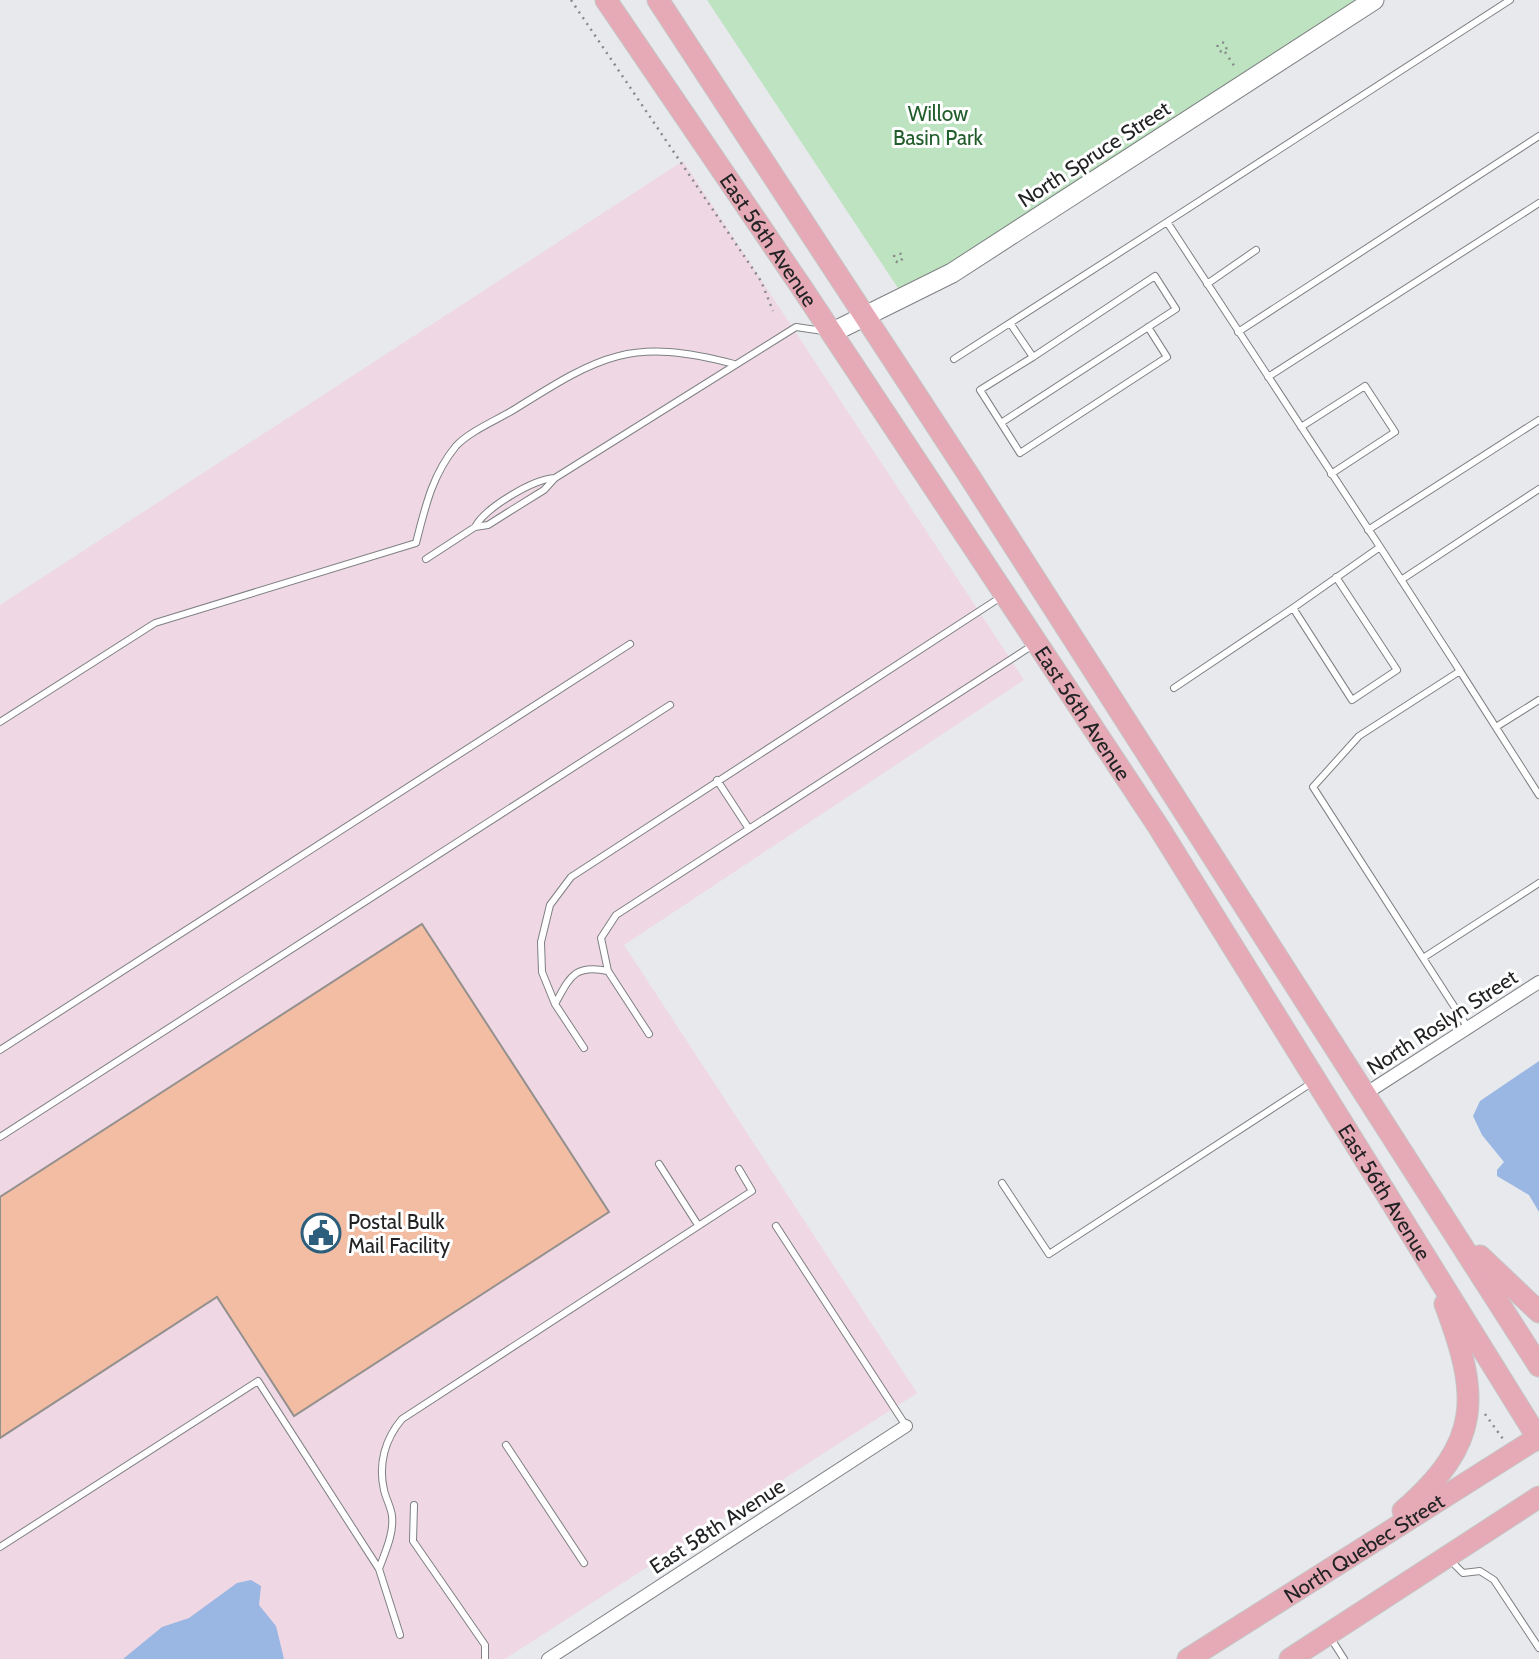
<svg xmlns="http://www.w3.org/2000/svg" width="1539" height="1659" font-family="Cabin,sans-serif">
<style>
.commercial{fill:#efd7e3}
.green{fill:#bde3c0}
.water{fill:#9ab7e3}
.building{fill:#f2bda3;stroke:#94908e;stroke-width:2}
.lines{fill:none;stroke-linecap:round;stroke-linejoin:round}
.lane-casing{stroke:#7e8083;stroke-width:8}
.street-casing{stroke:#7e8083;stroke-width:14}
.secondary-casing{stroke:#7e8083;stroke-width:21}
.primary-casing{stroke:#c6c6c6;stroke-width:23}
.path{stroke:#87898b;stroke-width:2.5;stroke-dasharray:2 5;stroke-linecap:butt}
.lane{stroke:#fff;stroke-width:6}
.street{stroke:#fff;stroke-width:12}
.secondary{stroke:#fff;stroke-width:19}
.primary{stroke:#e6a9b6;stroke-width:21}
.labels{text-anchor:middle;dominant-baseline:central;stroke-width:6;stroke-linejoin:round;paint-order:stroke}
.park-label{font-size:21px;fill:#225d2c;stroke:#fff}
.street-label{font-size:21px;fill:#222324;stroke:#fff}
.poi-label{font-size:21px;fill:#222324;stroke:#fff;text-anchor:start}
</style>
<rect width="100%" height="100%" fill="#e7e9ed"/>
<path class="commercial" d="M683 161 1024 680 624 945 917 1393 505 1659H0V605Z"/>
<path class="green" d="M707 0H1359L955 262 900 291Z"/>
<path class="water" d="M1539 1061V1212L1529 1195 1497 1176V1170L1504 1162 1482 1135 1473 1116 1480 1101Z
M251 1580 261 1586 259 1605 276 1626 284 1659H123L162 1627 189 1618 237 1583Z"/>
<path class="building" d="M422 924 609 1212 294 1416 217 1297 0 1438V1197Z"/>
<g class="lines">
<defs>
<path id="lane" d="M1167 222 1510 0
M1207 284 1256 250
M1010 323 1033 357 1155 276 1176 309 1001 423 1020 453 1167 357 1148 327
M1238 332 1539 136
M954 359 1167 222 1380 547
M1268 377 1539 203
M1001 423 980 390 1033 357
M1301 427 1365 386 1395 432 1331 474
M475 527C485 508 533 479 555 478
M1368 530 1539 420
M426 559 475 527 488 525 507 513 544 490 555 478 796 327 823 331
M1336 577 1397 670 1352 700 1293 608 1380 547 1460 671 1359 736 1313 787 1468 1028
M1401 580 1539 489
M1460 671 1539 795
M1174 688 1293 608
M0 722 155 623 416 543C425 508 432 475 456 446 470 431 497 420 515 409 601 355 631 337 734 364
M1496 727 1539 700
M717 780 749 829
M1423 958 1539 883
M555 1004C570 977 574 964 608 971
M649 1034 608 971 601 938 616 915 1033 645
M584 1048 555 1004 542 972 541 942 550 905 571 877 1001 597
M0 1050 630 644
M0 1137 670 705
M659 1164 698 1225
M1002 1183 1049 1254 1313 1082
M776 1226 906 1426
M506 1445 584 1563
M414 1505 413 1541 485 1645V1659
M0 1547 258 1381 379 1569 400 1635
M1450 1560 1463 1573 1480 1571 1494 1580 1539 1648
M379 1569C385 1552 394 1534 392 1516 391 1507 386 1499 384 1490 378 1464 385 1439 402 1419L752 1191 739 1169
M1330 1637 1344 1659"/>
<path id="street" d="M1365 1094 1539 982
M548 1659 906 1426"/>
<path id="secondary" d="M831 333 952 273 1374 0"/>
<g id="primary">
<path id="s1" d="M606 0 802 288 1158 826 1539 1440"/>
<path d="M658 0 968 474 1539 1366"/>
<path d="M1480 1256 1539 1312"/>
<path d="M1403 1511C1482 1442 1480 1397 1445 1304"/>
<path id="s2" d="M1188 1659 1539 1437"/>
<path d="M1290 1659 1539 1497"/>
</g>
</defs>
<use href="#lane" class="lane-casing"/>
<use href="#street" class="street-casing"/>
<use href="#secondary" class="secondary-casing"/>
<use href="#primary" class="primary-casing"/>
<path class="path" d="M571 0 761 281 773 311
M1217.5 47a4.5 4.5 0 1 1 9 0a4.5 4.5 0 1 1-9 0Z
M1225 52 1235 67
M894 255 895 261 899 263 903 258 900 253
M1485 1414 1503 1439"/>
<use href="#lane" class="lane"/>
<use href="#street" class="street"/>
<use href="#secondary" class="secondary"/>
<use href="#primary" class="primary"/>
</g>
<defs>
<symbol id="civic-ring" viewBox="-11 -11 22 22"><circle r="9.5" fill="#fff" stroke="#2d5f7c" stroke-width="1.5"/><path d="M-.6-6.5H3V-4.5H.6V-3L4-1V1h2V6H-6V1h2V-1L-.6-3ZM-1.2 2.5V6h2.4V2.5Z" fill="#2d5f7c"/></symbol>
</defs>
<g fill-rule="evenodd">
<use href="#civic-ring" x="299" y="1211" width="44" height="44"/>
</g>
<g class="labels">
<g class="park-label">
<text x="938" y="113">Willow<tspan x="938" dy="24">Basin Park</tspan></text>
</g>
<g class="street-label">
<text transform="translate(1094 154) rotate(-33)">North Spruce Street</text>
<text stroke="none"><textPath href="#s1" startOffset="290">East 56th Avenue</textPath></text>
<text stroke="none"><textPath href="#s1" startOffset="858">East 56th Avenue</textPath></text>
<text transform="translate(1442 1022) rotate(-33)">North Roslyn Street</text>
<text stroke="none"><textPath href="#s1" startOffset="1424">East 56th Avenue</textPath></text>
<text transform="translate(717 1526) rotate(-33)">East 58th Avenue</text>
<text stroke="none"><textPath href="#s2" startOffset="208">North Quebec Street</textPath></text>
</g>
<g class="poi-label">
<text x="348" y="1221">Postal Bulk<tspan x="348" dy="24">Mail Facility</tspan></text>
</g>
</g>
</svg>
